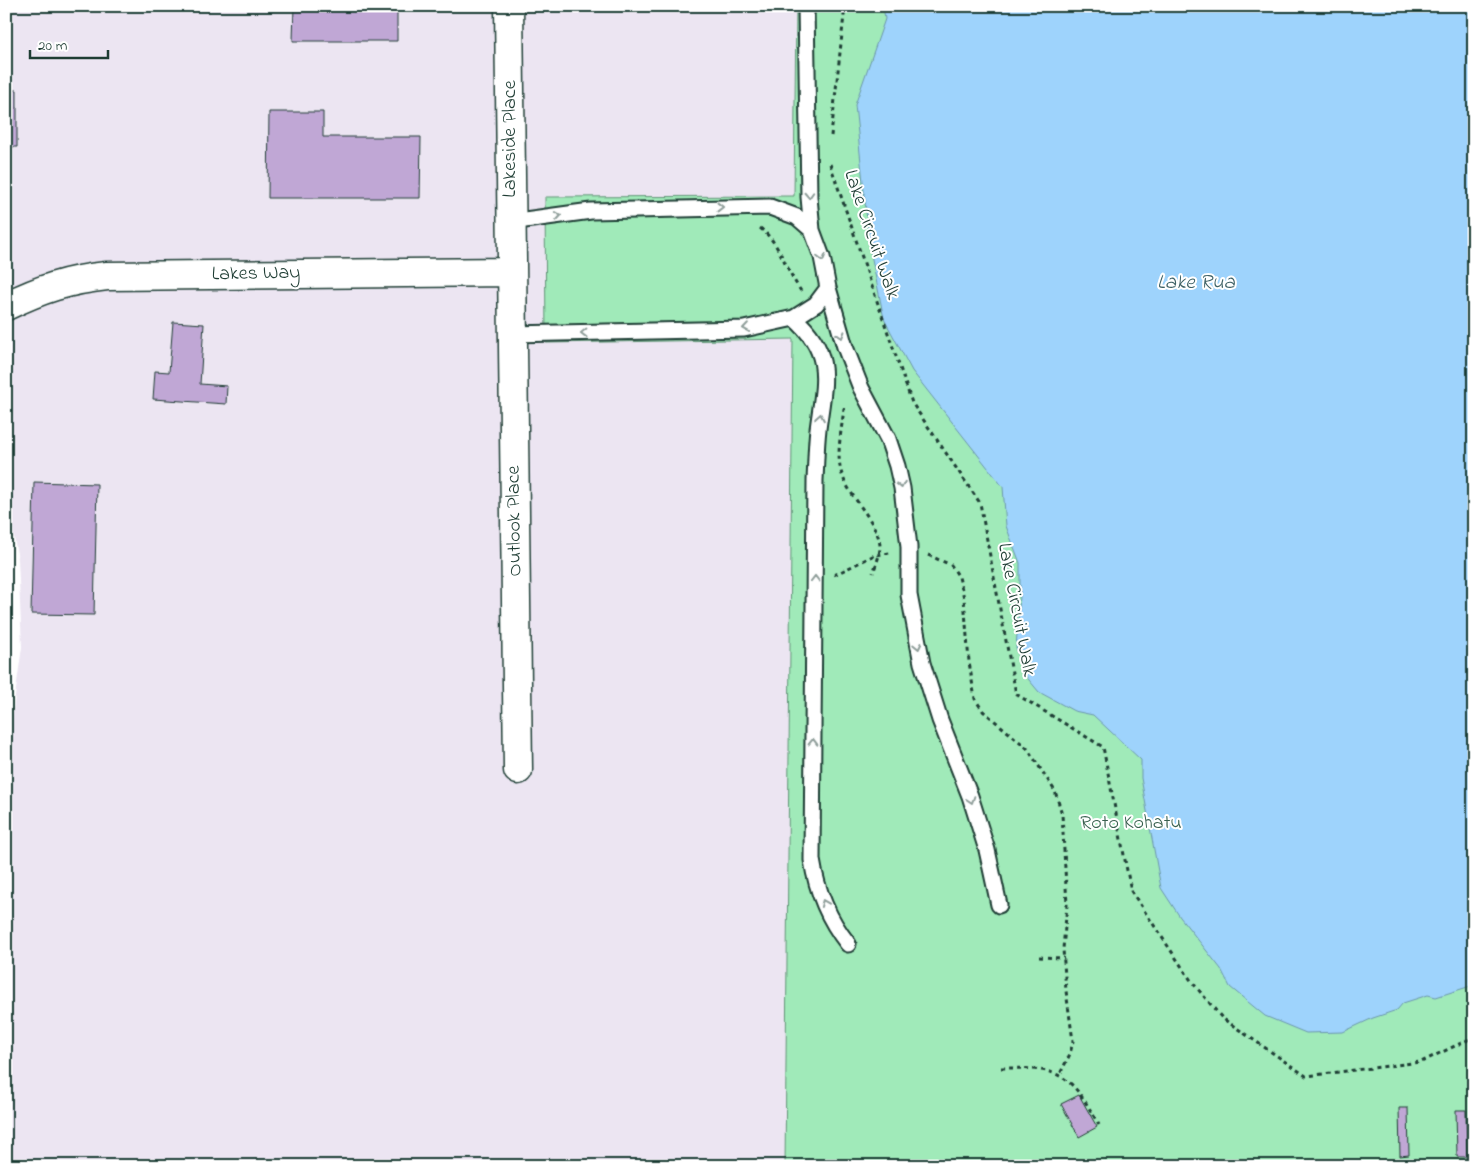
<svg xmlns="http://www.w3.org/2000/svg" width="1480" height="1172" font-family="'Indie Flower',sans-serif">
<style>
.built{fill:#ece5f2}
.green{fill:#a0eab9;stroke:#609476}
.water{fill:#9ed3fc;stroke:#6b97ac}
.building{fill:#c0a7d5;stroke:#1f3d34}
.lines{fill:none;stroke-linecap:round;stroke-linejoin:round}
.lane-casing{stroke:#1f3d34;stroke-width:19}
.street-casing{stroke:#1f3d34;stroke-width:31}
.path{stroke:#1f3d34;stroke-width:3;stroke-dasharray:4 4;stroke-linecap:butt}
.lane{stroke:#fff;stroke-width:15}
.street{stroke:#fff;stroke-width:28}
.oneway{stroke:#8f9e9a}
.labels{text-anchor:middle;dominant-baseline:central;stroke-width:4;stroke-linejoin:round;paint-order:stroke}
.street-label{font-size:20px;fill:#1f3d34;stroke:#fff}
.park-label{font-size:20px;fill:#39604f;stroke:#fff}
.water-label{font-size:21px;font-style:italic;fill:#3f6266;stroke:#fff}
</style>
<rect width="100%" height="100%" fill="#fff"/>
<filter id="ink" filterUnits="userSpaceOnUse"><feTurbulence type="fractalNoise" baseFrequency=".02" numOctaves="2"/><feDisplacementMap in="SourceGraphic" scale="10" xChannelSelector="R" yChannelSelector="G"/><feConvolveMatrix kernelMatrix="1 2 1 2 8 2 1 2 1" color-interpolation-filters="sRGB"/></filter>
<g filter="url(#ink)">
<path class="built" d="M6 6H796L794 196 545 198 546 343 793 338 785 1166H6V761L22 647 18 559 6 496Z"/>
<path class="green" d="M796 6H1474V1166H785L793 339 546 343 545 197 794 196Z"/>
<path class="water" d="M883 6H1474V985L1436 997 1428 995 1403 1003 1397 1010 1373 1018 1343 1032 1306 1033 1265 1016 1230 987 1221 969 1180 917 1161 888 1141 778V760L1093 715 1074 711 1039 692 1024 674 1016 647 1020 596V563L1006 526 1003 487 912 371 884 319 870 249 855 105 885 19Z"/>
<path class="building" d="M294 6H397V41H293Z
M6 90H17V147H6Z
M269 112H323V137H421L420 198H268Z
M173 322 204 324 200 384 227 386 226 404 153 399 155 371 169 372Z
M34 482 97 484 94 615 31 614Z
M1079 1095 1097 1127 1079 1137 1061 1104Z
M1399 1108H1408L1409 1155 1400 1156Z
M1456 1110H1466L1467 1157H1457Z"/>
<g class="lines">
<defs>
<path id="lane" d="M806 6 809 197 812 230 822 257 828 288 845 347 861 388 888 439 897 466 902 488 909 547V595L922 663 940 720 970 796 987 850 999 905
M510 222 591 211 770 207 797 217 812 230
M794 318C834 353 824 382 818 429 816 446 816 463 815 480L812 860C817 892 829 920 848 944
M512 334 744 329 794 318 816 304 828 288"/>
<path id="street" d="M509 6 518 770
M6 306C41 289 68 280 107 276L511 272"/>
</defs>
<use href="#lane" class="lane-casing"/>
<use href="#street" class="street-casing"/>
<path class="path" d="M831 136 845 6
M830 164 912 403 980 503 1016 694 1103 747 1131 891 1192 982 1222 1018 1306 1076 1421 1062 1474 1037
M760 228C780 243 786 270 801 291
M844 408C842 428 836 452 841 471 847 496 879 522 880 546 880 556 876 564 873 573
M928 555 951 565 959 577 964 598 969 662 975 699 983 711 1027 748 1055 791 1062 814 1067 905 1063 949 1066 991 1073 1041 1070 1054 1060 1074
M834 575 875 555 890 553
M1039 957 1064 958
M1001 1068C1061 1068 1070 1073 1099 1125
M999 1164V1166"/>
<use href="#lane" class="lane"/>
<use href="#street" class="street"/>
</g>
<defs><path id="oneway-chevron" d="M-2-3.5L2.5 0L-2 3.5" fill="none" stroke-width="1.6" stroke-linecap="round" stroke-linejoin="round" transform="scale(1.25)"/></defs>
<g class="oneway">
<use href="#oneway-chevron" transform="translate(809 195) rotate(87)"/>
<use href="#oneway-chevron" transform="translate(720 207)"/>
<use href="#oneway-chevron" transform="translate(558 216) rotate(-9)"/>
<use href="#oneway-chevron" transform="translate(822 258) rotate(75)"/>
<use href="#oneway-chevron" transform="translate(746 328) rotate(172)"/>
<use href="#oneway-chevron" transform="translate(584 333) rotate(179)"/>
<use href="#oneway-chevron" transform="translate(841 335) rotate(73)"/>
<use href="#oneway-chevron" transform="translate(820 417) rotate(-80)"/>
<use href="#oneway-chevron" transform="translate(901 485) rotate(79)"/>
<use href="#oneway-chevron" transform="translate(815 579) rotate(-90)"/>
<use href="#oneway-chevron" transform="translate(918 646) rotate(78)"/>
<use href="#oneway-chevron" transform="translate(813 742) rotate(-89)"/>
<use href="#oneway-chevron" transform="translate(971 800) rotate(72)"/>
<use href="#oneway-chevron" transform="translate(824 903) rotate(-112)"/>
</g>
</g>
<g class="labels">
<g class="street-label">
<text transform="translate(510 139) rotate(-90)">Lakeside Place</text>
<text transform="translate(871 235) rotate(71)">Lake Circuit Walk</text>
<text transform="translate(256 274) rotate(-1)">Lakes Way</text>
<text transform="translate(515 521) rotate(-91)">Outlook Place</text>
<text transform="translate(1016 610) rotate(79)">Lake Circuit Walk</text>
</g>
<g class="park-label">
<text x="1131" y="823">Roto Kohatu</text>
</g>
<g class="water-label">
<text x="1196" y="283">Lake Rua</text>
</g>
</g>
<rect width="1480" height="1172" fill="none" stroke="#fff" stroke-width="25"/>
<rect x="12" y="12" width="1455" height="1147" fill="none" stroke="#1f3d34" stroke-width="2" filter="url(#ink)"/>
<path d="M30 50v8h78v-8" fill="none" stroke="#1f3d34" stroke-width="2.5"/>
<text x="38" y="50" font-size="15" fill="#1f3d34" stroke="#ffffff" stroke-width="4" paint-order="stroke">20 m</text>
</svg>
